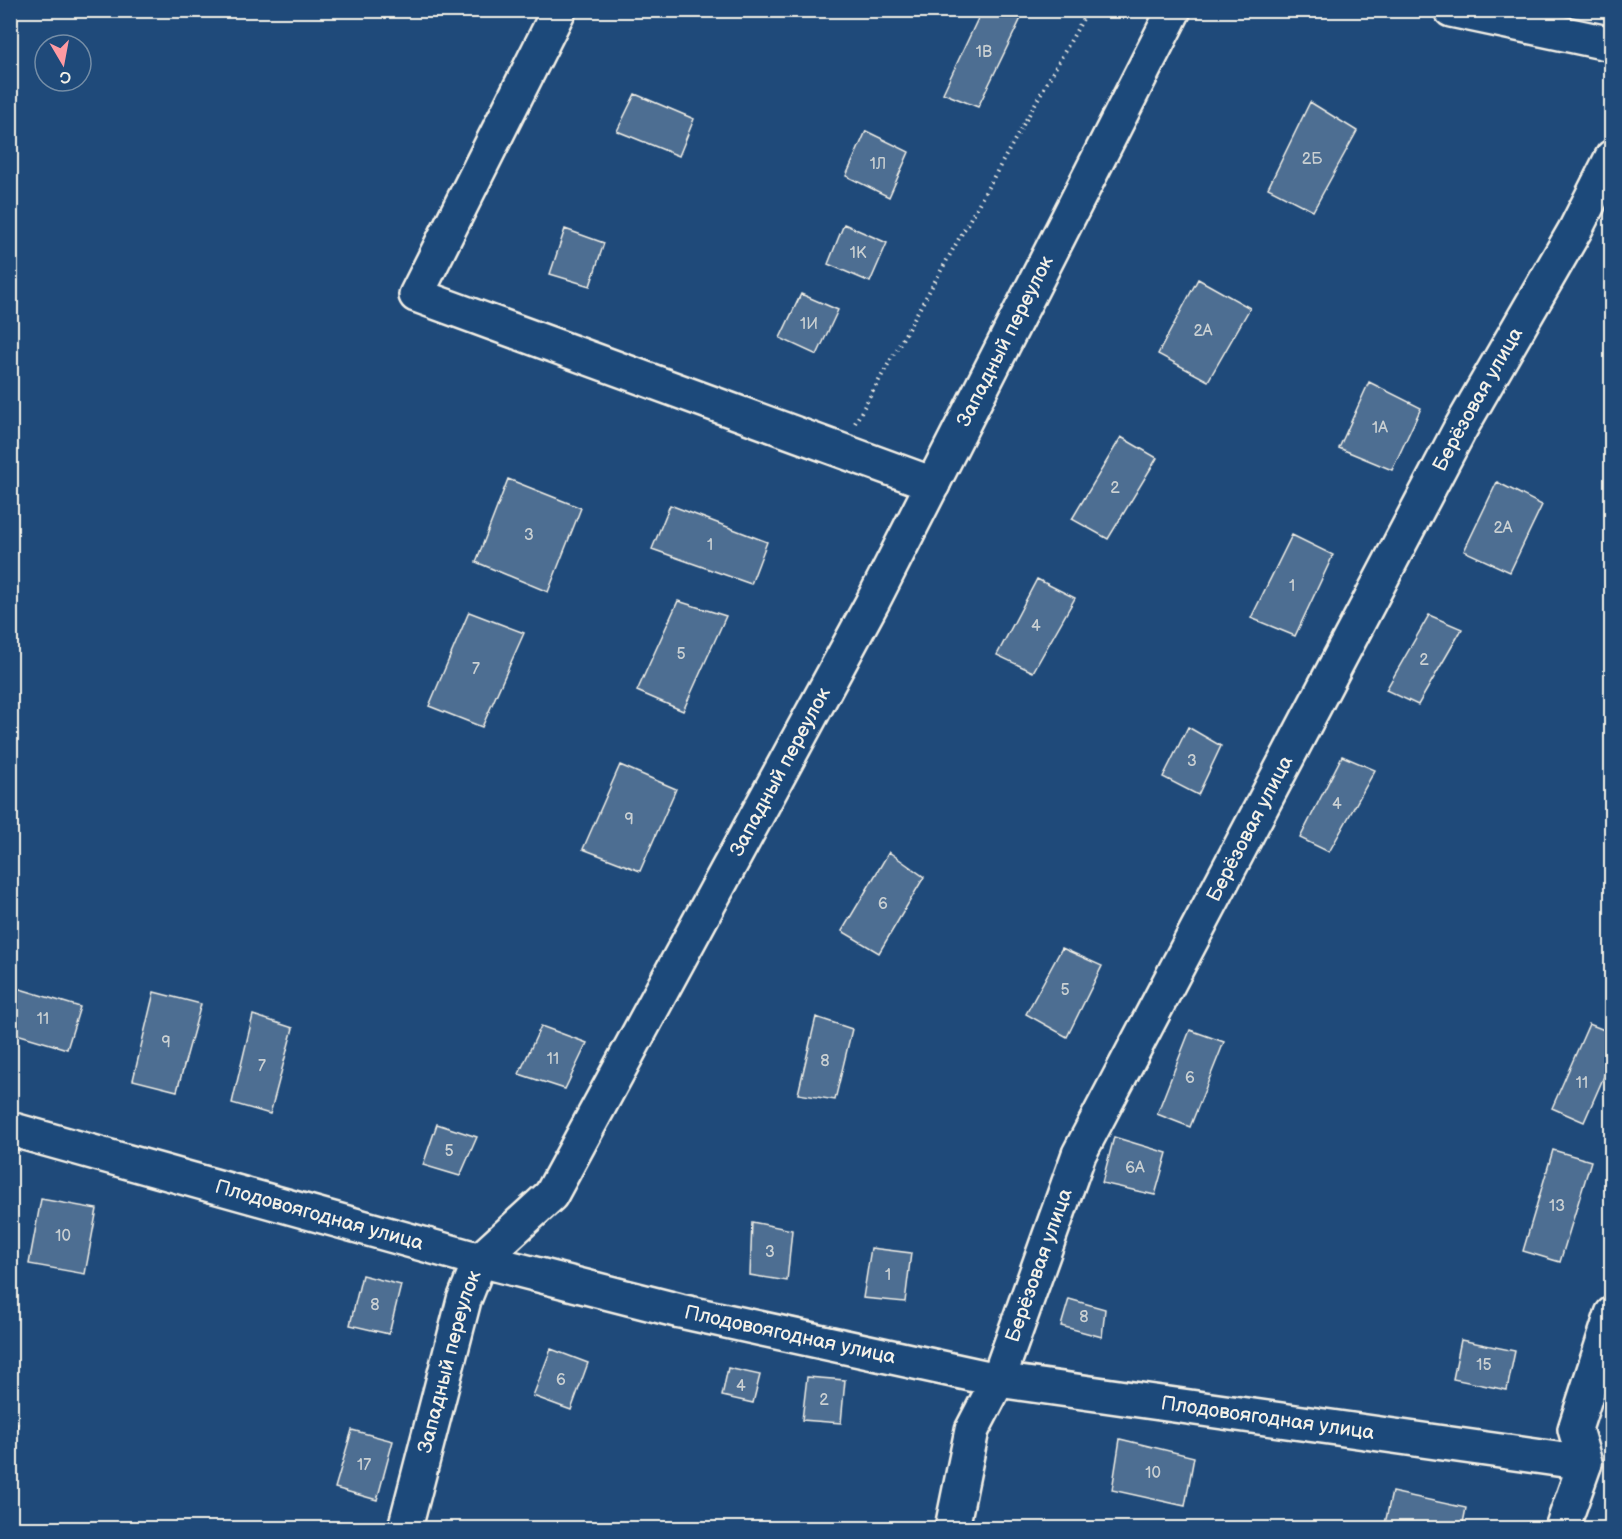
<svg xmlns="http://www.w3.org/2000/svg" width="1622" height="1539" font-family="'Balsamiq Sans',sans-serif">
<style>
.building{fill:#4d6e92;stroke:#f4f1e8;stroke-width:1.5}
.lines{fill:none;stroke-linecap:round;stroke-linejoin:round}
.minor-casing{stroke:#f4f1e8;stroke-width:38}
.path{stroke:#f4f1e8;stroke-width:4;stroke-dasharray:1.5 4.5;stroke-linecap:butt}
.minor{stroke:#1f4a7a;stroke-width:33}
.labels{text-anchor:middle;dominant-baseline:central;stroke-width:4.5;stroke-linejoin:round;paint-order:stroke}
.number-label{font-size:16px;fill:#cad0d2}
.street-label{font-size:20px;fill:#f4f1e8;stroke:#1f4a7a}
</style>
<rect width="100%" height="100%" fill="#1f4a7a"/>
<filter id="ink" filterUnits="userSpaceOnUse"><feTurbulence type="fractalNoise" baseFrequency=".0167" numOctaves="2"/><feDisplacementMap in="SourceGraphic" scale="12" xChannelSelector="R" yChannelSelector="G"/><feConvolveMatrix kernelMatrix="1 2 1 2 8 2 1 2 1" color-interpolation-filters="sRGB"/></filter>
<g filter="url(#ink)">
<path class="building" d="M982 10H1025L978 107 943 93Z
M635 94 694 119 679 156 617 131Z
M1310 102 1357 131 1313 211 1268 188Z
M866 131 909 152 889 197 846 176Z
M844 224 887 243 870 282 828 264Z
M565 229 604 243 590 286 550 274Z
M1198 279 1250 308 1208 381 1158 354Z
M801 294 838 310 817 355 780 338Z
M1369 382 1421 408 1392 470 1339 448Z
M1121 437 1157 458 1108 539 1072 519Z
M508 479 581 508 548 592 476 562Z
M1497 482 1542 505 1510 572 1464 551Z
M670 505 767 542 751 584 652 549Z
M1292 535 1333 555 1295 636 1251 618Z
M1037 579 1075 598 1033 672 997 655Z
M678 601 726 616 683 711 637 691Z
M469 612 524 633 482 727 429 706Z
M1429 615 1462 629 1418 705 1386 690Z
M1188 727 1221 746 1198 795 1163 777Z
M1342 756 1375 770 1329 852 1300 838Z
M620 765 676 789 640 871 583 849Z
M889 852 924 877 879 953 842 931Z
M1062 948 1102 966 1067 1037 1026 1014Z
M10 986 80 1007 67 1049 10 1032Z
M154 992 201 1004 177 1091 133 1080Z
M253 1015 293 1028 270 1114 232 1103Z
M816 1017 852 1029 835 1100 798 1094Z
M1589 1024 1612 1033V1058L1584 1122 1552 1108Z
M541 1026 587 1043 565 1089 519 1074Z
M1190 1030 1224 1042 1190 1127 1157 1114Z
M437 1124 477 1137 460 1176 423 1165Z
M1114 1137 1167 1153 1155 1195 1102 1183Z
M1553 1150 1591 1161 1560 1262 1523 1251Z
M41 1199 97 1209 85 1274 29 1264Z
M752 1222 792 1230 787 1281 750 1275Z
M871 1248 911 1253 905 1302 863 1298Z
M362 1275 401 1285 389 1334 350 1325Z
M1069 1299 1105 1309 1102 1337 1061 1326Z
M1461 1340 1515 1351 1507 1390 1453 1379Z
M551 1349 588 1363 571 1410 533 1396Z
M728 1368 760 1375 753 1403 722 1396Z
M807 1377 845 1380 841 1423 802 1420Z
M10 1421 18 1423 10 1454Z
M352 1430 393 1441 377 1500 335 1488Z
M1120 1439 1194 1457 1185 1506 1112 1490Z
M1392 1492 1466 1508 1462 1528H1384Z"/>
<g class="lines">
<defs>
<g id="minor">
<path d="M559 10 416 295 933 484"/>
<path d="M1451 10 1612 44"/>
<path id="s1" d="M10 1129 480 1260 680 1311 998 1380 1585 1463"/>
<path id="s2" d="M405 1528 464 1300 480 1260 551 1195 872 603 1174 10"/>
<path id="s3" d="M952 1528 972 1430 998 1380 1079 1154 1459 431 1575 230 1612 157"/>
<path d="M1562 1528 1585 1463 1575 1429 1612 1314"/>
</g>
</defs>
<use href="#minor" class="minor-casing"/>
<path class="path" d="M855 423 1088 10"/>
<use href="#minor" class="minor"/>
</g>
</g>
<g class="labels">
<g class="number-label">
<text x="984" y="52">1В</text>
<text x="1312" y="159">2Б</text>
<text x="878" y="164">1Л</text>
<text x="858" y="253">1К</text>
<text x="809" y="324">1И</text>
<text x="1203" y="331">2А</text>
<text x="1380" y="428">1А</text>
<text x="1115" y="488">2</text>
<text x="1503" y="528">2А</text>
<text x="529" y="535">3</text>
<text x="710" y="545">1</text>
<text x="1292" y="586">1</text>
<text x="1036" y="626">4</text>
<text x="681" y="654">5</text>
<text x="1424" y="660">2</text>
<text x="476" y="669">7</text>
<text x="1192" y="761">3</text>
<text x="1337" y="804">4</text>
<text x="629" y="819">9</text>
<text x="883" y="904">6</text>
<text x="1065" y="990">5</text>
<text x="43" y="1019">11</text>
<text x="166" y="1042">9</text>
<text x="553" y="1059">11</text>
<text x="825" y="1061">8</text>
<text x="262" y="1066">7</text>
<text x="1190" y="1078">6</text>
<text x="1582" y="1083">11</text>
<text x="449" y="1151">5</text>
<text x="1135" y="1168">6А</text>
<text x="1557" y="1206">13</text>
<text x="63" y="1236">10</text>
<text x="770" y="1252">3</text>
<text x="888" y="1275">1</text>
<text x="375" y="1305">8</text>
<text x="1084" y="1317">8</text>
<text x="1484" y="1365">15</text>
<text x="561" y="1380">6</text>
<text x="741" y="1386">4</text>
<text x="824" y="1400">2</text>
<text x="364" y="1465">17</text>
<text x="1153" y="1473">10</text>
</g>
<g class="street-label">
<text stroke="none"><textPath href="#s2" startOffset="1342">Западный переулок</textPath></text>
<text stroke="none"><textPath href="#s3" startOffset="1250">Берёзовая улица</textPath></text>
<text stroke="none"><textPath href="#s2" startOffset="856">Западный переулок</textPath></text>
<text stroke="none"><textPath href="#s3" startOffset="764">Берёзовая улица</textPath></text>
<text stroke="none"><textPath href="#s1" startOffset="321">Плодовоягодная улица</textPath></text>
<text stroke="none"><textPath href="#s3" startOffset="278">Берёзовая улица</textPath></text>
<text stroke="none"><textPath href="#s1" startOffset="807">Плодовоягодная улица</textPath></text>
<text stroke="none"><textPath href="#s2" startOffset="172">Западный переулок</textPath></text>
<text stroke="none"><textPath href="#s1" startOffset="1292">Плодовоягодная улица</textPath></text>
</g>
</g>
<rect width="1622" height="1539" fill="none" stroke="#1f4a7a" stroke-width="36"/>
<rect x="18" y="18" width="1586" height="1503" fill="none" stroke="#f4f1e8" stroke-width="2" filter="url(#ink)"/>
<g transform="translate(63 63) rotate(170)"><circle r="28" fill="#1f4a7a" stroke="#748da6" stroke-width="1.5"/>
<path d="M0-4.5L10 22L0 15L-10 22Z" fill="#ff9aa2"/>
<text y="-9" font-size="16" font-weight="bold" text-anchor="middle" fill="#f4f1e8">С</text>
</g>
</svg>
